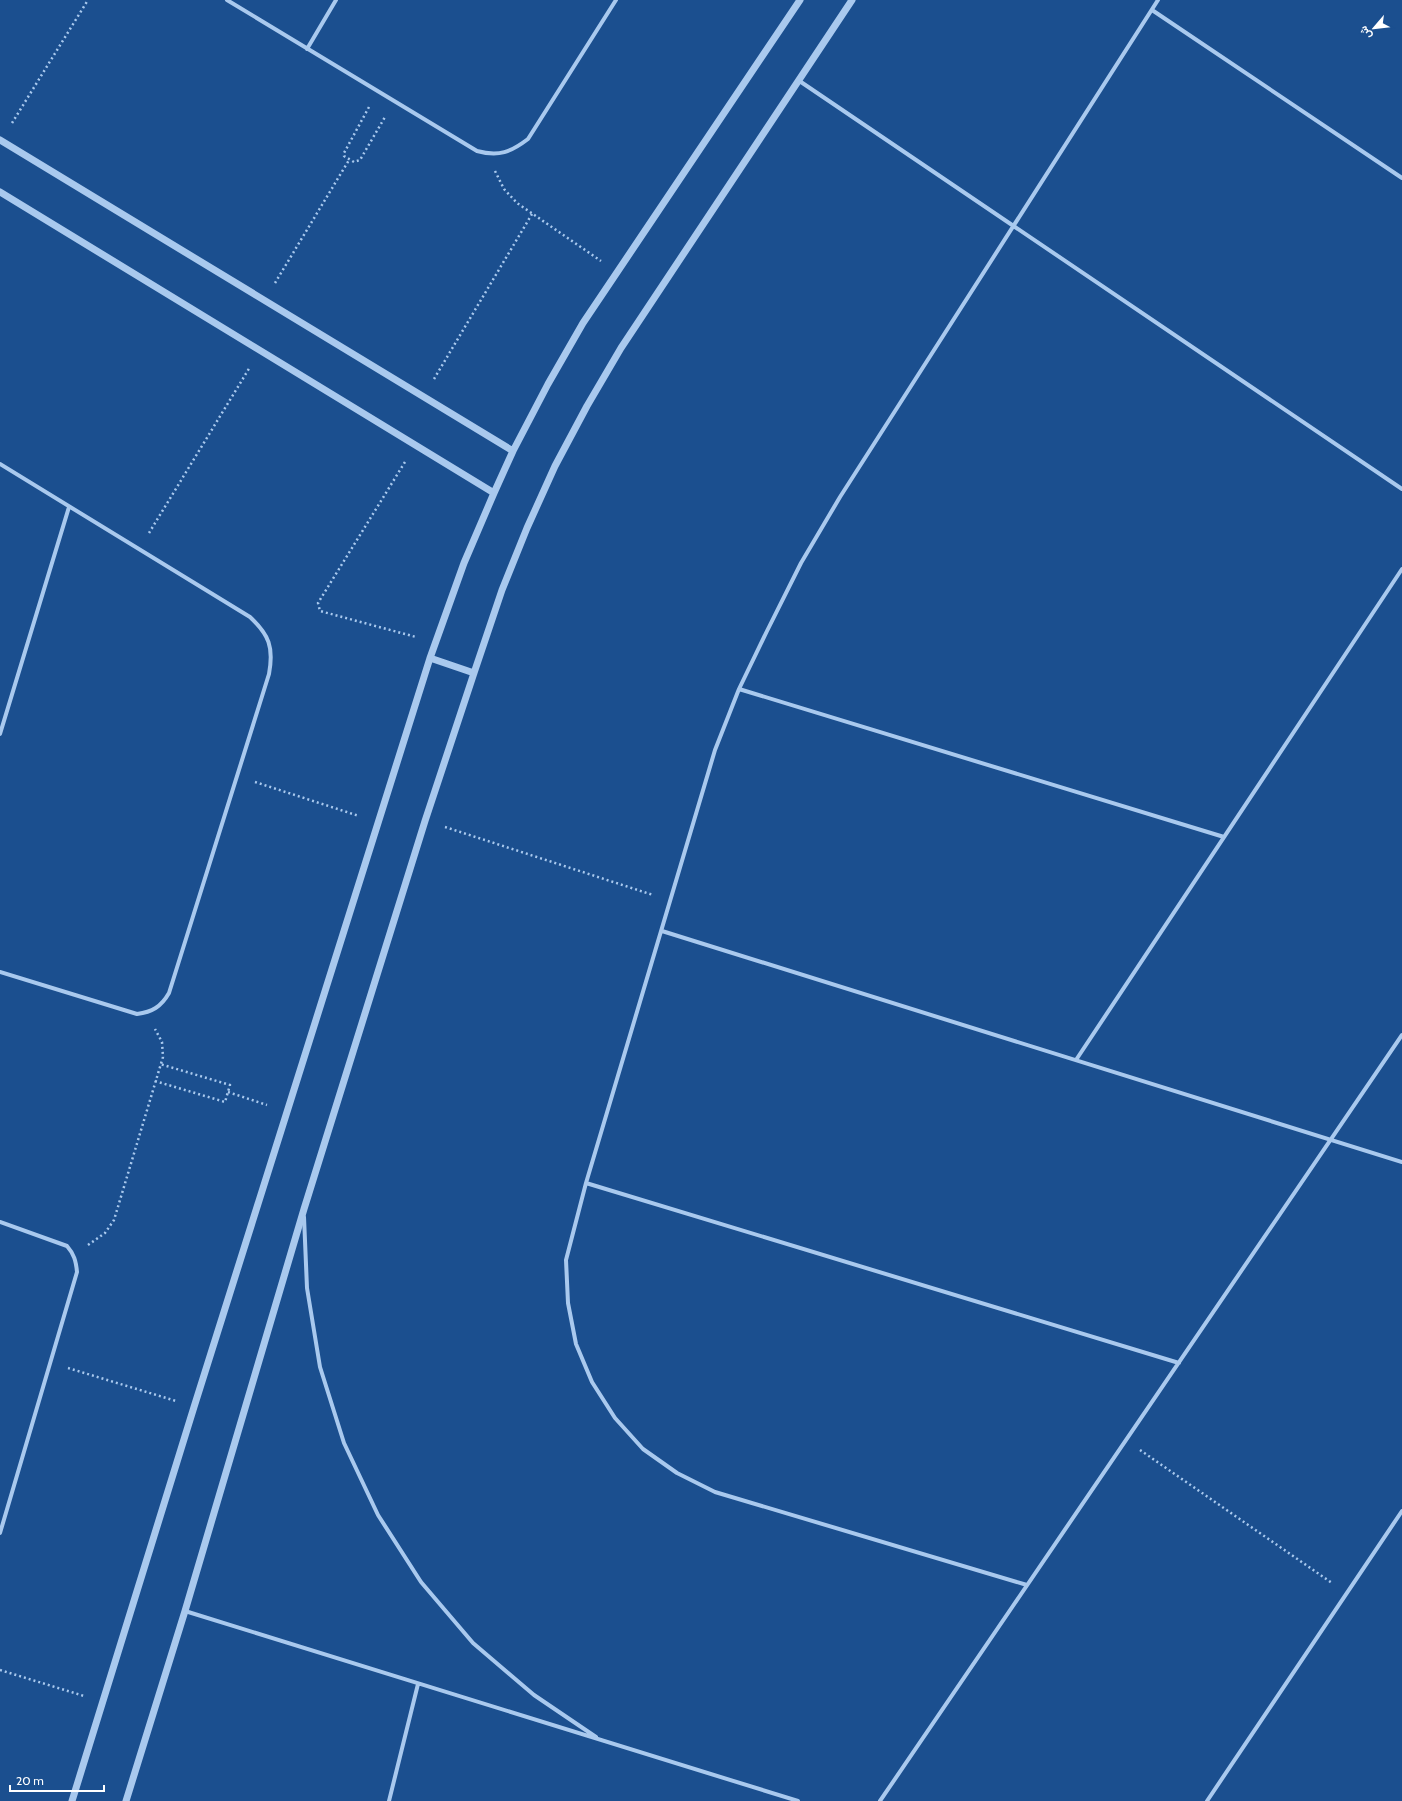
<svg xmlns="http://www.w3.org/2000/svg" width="1402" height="1801" font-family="Cabin,Vazirmatn,sans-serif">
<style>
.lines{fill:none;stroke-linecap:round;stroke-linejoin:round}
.path{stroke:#a9c9ee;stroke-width:2.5;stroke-dasharray:2 3;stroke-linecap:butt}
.minor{stroke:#a9c9ee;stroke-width:4}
.tertiary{stroke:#a9c9ee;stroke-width:7}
</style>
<rect width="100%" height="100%" fill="#1b4f8f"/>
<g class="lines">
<path class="path" d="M369 107 344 153V156L354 162 360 160 385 117
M12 123 88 0
M495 171 504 189 517 203 601 261
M275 283 349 160
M434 379 532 214
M405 462 318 603 320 611 416 637
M149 533 250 367
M255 782 359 816
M445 827 653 895
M155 1081 225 1102 230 1085 160 1064
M228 1092 267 1105
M88 1245 105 1233 114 1220 163 1057 162 1042 155 1029
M68 1368 176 1401
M1140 1450 1332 1583
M0 1670 84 1696"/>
<path class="minor" d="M227 0 477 151C499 157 511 152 528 139L616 0
M1152 10 1402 178
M307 49 336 0
M798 80 1402 489
M0 464 250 617C269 635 274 647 269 674L169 993C161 1007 152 1012 137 1014L0 972
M739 689 1224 837
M0 734 69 507
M662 931 1402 1162
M1076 1060 1402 569
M586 1183 1179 1363
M304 1217 307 1288 320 1367 344 1443 378 1515 421 1582 473 1643 534 1695 596 1737
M0 1222 67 1246C74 1254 76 1261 77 1272L0 1533
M1027 1585 715 1492 677 1473 643 1449 615 1418 592 1382 576 1344 568 1303 566 1260 586 1183 715 750 739 689 767 631 801 563 840 497 1158 0
M185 1611 798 1801
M389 1801 418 1684
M880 1801 1402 1035
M1207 1801 1402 1511"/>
<path class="tertiary" d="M0 140 513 451
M0 192 494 493
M430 658 474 673
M72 1801 194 1407 430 658 464 563 494 493 513 451 548 384 583 323 800 0
M126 1801 185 1611 304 1209 425 821 474 673 502 590 527 528 555 466 587 406 621 348 852 0"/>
</g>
<g transform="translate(1374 28) rotate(242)" stroke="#1b4f8f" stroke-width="3" paint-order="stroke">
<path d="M0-3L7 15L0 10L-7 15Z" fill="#ffffff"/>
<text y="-6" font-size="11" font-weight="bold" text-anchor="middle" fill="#ffffff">ش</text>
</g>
<path d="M10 1785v6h94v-6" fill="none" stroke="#ffffff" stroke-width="2"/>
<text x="16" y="1785" font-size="12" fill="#ffffff" stroke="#1b4f8f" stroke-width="3" paint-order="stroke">20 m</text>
</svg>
